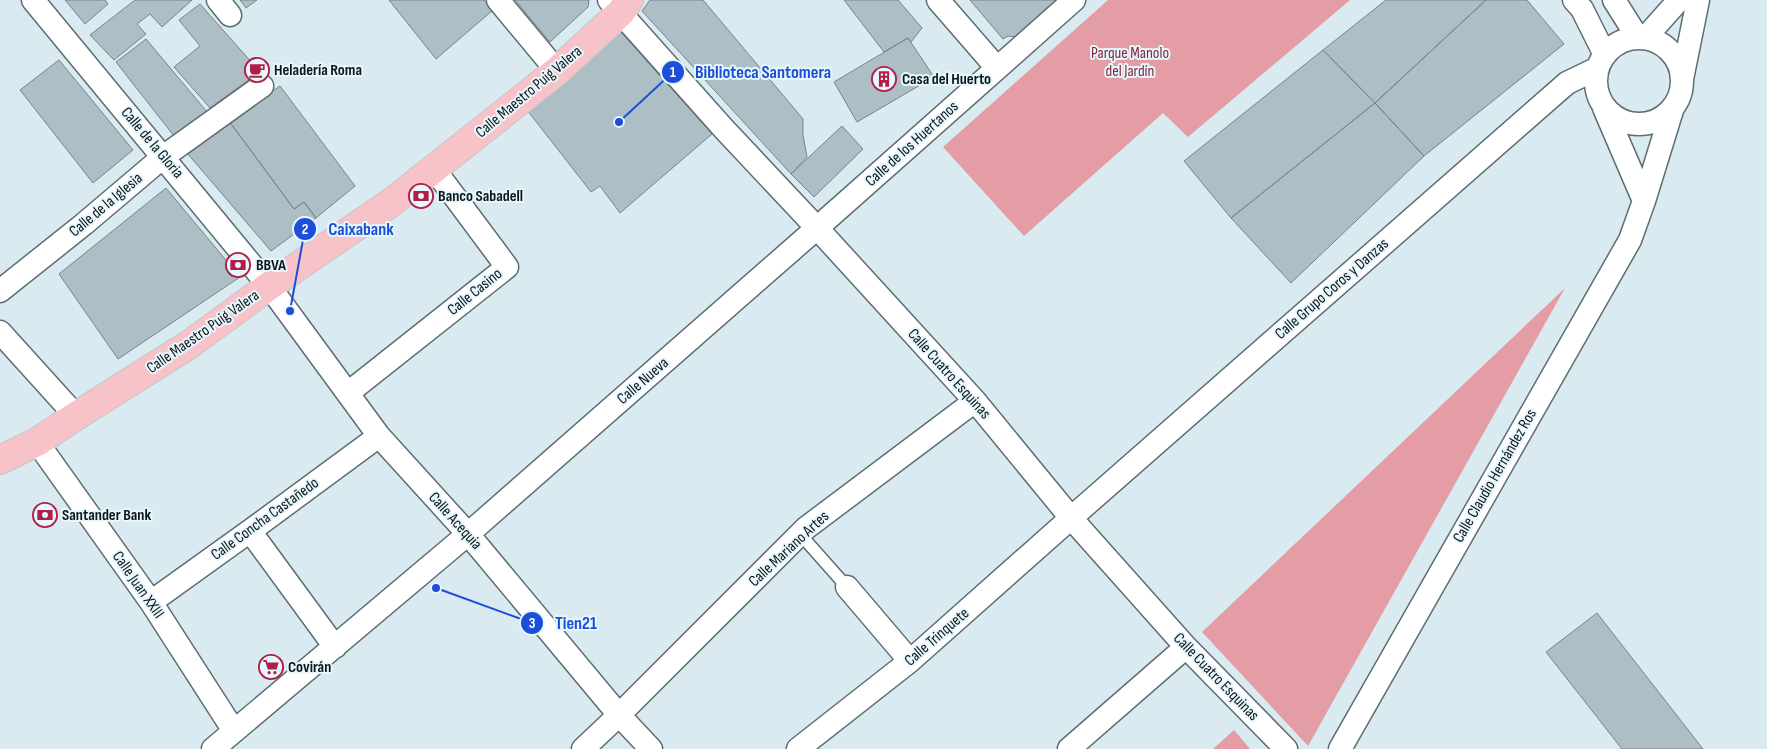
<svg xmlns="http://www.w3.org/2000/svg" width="1767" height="749" font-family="'Sofia Sans Condensed',sans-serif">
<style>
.green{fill:#e49da4}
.building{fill:#adbec4;stroke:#75858b}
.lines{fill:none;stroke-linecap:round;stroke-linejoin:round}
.lane-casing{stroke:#5d6d72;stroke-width:14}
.street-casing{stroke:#5d6d72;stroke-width:25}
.primary-casing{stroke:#c6c7c8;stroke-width:30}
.lane{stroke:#fff;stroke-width:11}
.street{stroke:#fff;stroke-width:22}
.primary{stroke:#f7c3c9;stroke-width:28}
.labels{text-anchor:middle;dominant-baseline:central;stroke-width:4;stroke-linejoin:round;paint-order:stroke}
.park-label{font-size:16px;fill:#832538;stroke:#e6f7fe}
.poi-label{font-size:16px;font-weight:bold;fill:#101719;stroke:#e6f7fe;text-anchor:start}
.street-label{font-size:16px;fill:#101719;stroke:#e6f7fe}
.leader{fill:none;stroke:#1d4ed8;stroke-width:2}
.callout-dot{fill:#1d4ed8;stroke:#e6f7fe;stroke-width:2}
.mark-label{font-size:15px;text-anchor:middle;font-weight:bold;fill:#fff}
.callout-label{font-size:18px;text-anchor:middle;font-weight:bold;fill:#1d4ed8;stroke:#e6f7fe;stroke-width:4;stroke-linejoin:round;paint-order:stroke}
</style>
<rect width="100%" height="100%" fill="#d9eaf1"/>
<path class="green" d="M1108 0H1350L1188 137 1163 113 1024 236 943 147Z
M1565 288 1308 746 1202 632Z
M1234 730 1250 749H1213Z"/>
<path class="building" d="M65 0H105L108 4 85 24Z
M135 0H192L162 27 150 14 137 24 146 34 114 60 90 35Z
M240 0H257L246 8Z
M389 0H484L493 10 436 59Z
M515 0H589L588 7 550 42Z
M650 0H703L803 119V135L807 157 791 174 642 11Z
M844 0H898L922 28 911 42 908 38 884 52Z
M970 0H1058L1016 37 1008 36 1003 39Z
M1386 0H1486L1375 103 1323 50Z
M1486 0H1527L1564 44 1424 156 1375 103Z
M200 4 254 65V76L210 108 174 67 200 46 179 20Z
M620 31 712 134 620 213 600 186 591 192 527 110Z
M908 38 934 77 857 122 834 82Z
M146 39 208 113 174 136 116 62Z
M1323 50 1375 103 1231 218 1184 161Z
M59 60 133 150 93 183 20 90Z
M280 86 355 186 316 218 304 202 294 209 229 121Z
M1375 103 1424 156 1291 283 1231 218Z
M229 121 294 209 304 202 316 218 271 251 187 153Z
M842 126 863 149 814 197 791 174Z
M166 188 240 277 118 359 59 274Z
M1597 613 1703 749H1622L1546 652Z"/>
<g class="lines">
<defs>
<path id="lane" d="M800 534 847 587"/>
<path id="street" d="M33 0 269 286 379 436 468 534 619 715 651 749
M218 0 230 15
M498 0 557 71
M609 0 724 129 817 228 975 401 1071 518 1186 647 1286 749
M938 0 997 68
M1574 0 1582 9 1605 55
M1614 0 1638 38
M1645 38 1679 0
M1596 81a43 43 0 1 1 86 0a43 43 0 1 1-86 0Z
M1682 79 1698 0
M1604 108 1644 201
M0 291 84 224 163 157 262 86
M0 332 76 416
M348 393 507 267 434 169
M37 442 151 602 234 731
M250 531 335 647
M847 587 910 661
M151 602 250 531 379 436
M213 749 468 534 817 228 1074 0
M583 749 619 715 806 528 975 401
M798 749 910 661 1071 518 1567 83 1598 68
M1069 749 1186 647
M1340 749 1630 240 1644 201 1673 107"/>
<path id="primary" d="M0 460 37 442 76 416 190 344 269 286 392 202 557 71 621 12 629 0"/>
</defs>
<use href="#lane" class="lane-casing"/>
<use href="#street" class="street-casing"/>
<use href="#primary" class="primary-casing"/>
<use href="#lane" class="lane"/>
<use href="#street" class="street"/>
<use href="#primary" class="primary"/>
</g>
<defs>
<symbol id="cafe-ring" viewBox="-11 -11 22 22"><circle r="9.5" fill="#e6f7fe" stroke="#b21f46" stroke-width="1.5"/><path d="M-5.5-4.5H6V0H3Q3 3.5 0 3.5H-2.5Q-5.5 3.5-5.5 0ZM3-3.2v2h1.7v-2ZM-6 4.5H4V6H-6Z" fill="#b21f46"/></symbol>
<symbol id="building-ring" viewBox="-11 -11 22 22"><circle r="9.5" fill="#e6f7fe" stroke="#b21f46" stroke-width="1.5"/><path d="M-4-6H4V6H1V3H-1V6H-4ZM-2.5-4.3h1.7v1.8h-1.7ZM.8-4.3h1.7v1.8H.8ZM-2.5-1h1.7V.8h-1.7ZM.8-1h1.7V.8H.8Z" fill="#b21f46"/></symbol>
<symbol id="bank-ring" viewBox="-11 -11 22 22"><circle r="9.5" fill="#e6f7fe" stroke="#b21f46" stroke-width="1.5"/><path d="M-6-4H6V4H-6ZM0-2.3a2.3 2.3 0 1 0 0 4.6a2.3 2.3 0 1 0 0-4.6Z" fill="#b21f46"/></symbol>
<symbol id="supermarket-ring" viewBox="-11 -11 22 22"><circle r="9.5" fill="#e6f7fe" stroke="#b21f46" stroke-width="1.5"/><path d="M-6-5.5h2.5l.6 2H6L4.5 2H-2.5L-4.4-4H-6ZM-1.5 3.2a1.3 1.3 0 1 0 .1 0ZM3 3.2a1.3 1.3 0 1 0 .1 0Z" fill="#b21f46"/></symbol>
</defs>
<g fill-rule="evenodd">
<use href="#cafe-ring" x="243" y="56" width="28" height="28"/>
<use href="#building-ring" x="870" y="65" width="28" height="28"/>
<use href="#bank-ring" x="407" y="182" width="28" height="28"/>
<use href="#bank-ring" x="224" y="251" width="28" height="28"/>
<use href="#bank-ring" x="31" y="501" width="28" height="28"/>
<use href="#supermarket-ring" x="257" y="653" width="28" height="28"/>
</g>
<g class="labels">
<g class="park-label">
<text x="1130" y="53">Parque Manolo<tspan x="1130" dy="18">del Jardín</tspan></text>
</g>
<g class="poi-label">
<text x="274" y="70">Heladería Roma</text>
<text x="902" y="79">Casa del Huerto</text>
<text x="438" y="196">Banco Sabadell</text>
<text x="256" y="265">BBVA</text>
<text x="62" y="515">Santander Bank</text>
<text x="288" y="667">Covirán</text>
</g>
<g class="street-label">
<text transform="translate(529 92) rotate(-40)">Calle Maestro Puig Valera</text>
<text transform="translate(152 143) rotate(50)">Calle de la Gloria</text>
<text transform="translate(912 144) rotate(-42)">Calle de los Huertanos</text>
<text transform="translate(106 205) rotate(-40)">Calle de la Iglesia</text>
<text transform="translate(1332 289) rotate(-41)">Calle Grupo Coros y Danzas</text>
<text transform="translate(475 292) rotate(-39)">Calle Casino</text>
<text transform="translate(203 332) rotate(-35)">Calle Maestro Puig Valera</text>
<text transform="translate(949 374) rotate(48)">Calle Cuatro Esquinas</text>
<text transform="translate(643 381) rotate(-41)">Calle Nueva</text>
<text transform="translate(1495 476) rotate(-60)">Calle Claudio Hernández Ros</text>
<text transform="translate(265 519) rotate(-36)">Calle Concha Castañedo</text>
<text transform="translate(455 521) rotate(48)">Calle Acequia</text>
<text transform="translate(789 549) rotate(-43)">Calle Mariano Artes</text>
<text transform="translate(138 585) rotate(55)">Calle Juan XXIII</text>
<text transform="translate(937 637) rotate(-41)">Calle Trinquete</text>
<text transform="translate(1216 677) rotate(46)">Calle Cuatro Esquinas</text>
</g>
</g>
<path class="leader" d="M619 122L673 72M290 311L305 229M436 588L532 623"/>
<g class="callout-dot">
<circle cx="619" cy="122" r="5"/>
<circle cx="290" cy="311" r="5"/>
<circle cx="436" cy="588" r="5"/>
<circle cx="673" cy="72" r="12"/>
<circle cx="305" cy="229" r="12"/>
<circle cx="532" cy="623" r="12"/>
</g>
<g class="mark-label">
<text x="673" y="77">1</text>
<text x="305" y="234">2</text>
<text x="532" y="628">3</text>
</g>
<g class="callout-label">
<text x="763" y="78">Biblioteca Santomera</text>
<text x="361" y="235">Caixabank</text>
<text x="576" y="629">Tien21</text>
</g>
</svg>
